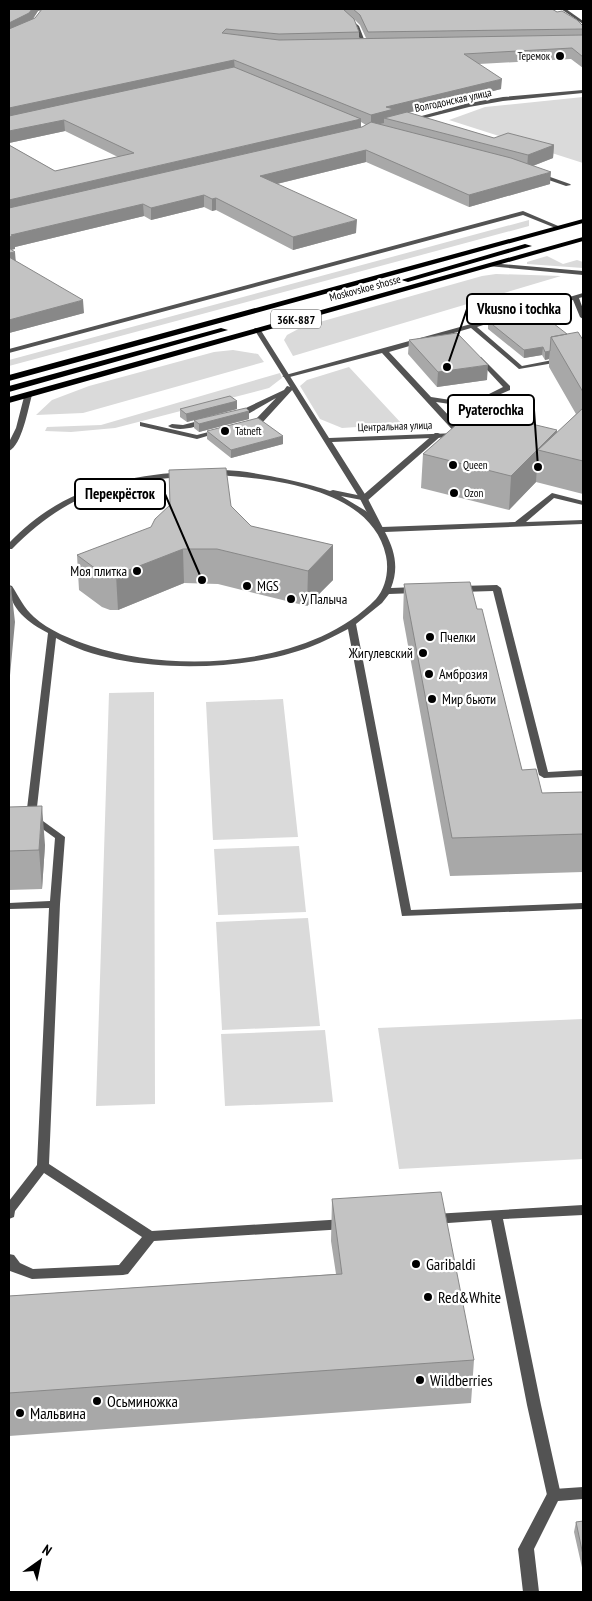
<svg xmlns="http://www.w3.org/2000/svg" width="592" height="1601" font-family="'PT Sans Narrow',sans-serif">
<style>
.green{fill:#dadada}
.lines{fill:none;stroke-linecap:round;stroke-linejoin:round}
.service{fill:#535353;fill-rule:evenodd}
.minor{fill:#535353;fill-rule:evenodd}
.tertiary{fill:#535353;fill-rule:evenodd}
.primary{fill:#000;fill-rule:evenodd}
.wall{fill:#a8a8a8;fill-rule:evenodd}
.shaded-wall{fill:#888}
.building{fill:#c3c3c3;stroke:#888}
.poi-dot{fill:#000;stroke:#fff;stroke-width:2}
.labels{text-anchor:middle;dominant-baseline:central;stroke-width:4.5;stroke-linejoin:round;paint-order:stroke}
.far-poi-label{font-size:11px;fill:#000;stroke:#fff;text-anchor:start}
.far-street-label{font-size:11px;fill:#000;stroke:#fff}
.shield{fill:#fff;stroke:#4c4c4c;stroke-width:1}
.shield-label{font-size:12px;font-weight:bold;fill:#000}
.poi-label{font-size:14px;fill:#000;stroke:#fff;text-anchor:start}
.near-poi-label{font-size:16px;fill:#000;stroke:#fff;text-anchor:start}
.leader{fill:none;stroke:#000;stroke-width:2}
.callout-dot{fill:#000;stroke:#fff;stroke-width:2}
.callout{fill:#fff;stroke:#000;stroke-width:2}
.callout-label{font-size:15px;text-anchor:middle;font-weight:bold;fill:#000}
</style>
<rect width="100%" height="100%" fill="#fff"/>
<path class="green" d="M583 97V163L449 120 485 107Z
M529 220V226L9 366V360Z
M547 256 563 264 577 260 583 262V268L527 264V262Z
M496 274 561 276 293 356 284 340 287 335 302 327 482 276Z
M233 350 258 354 264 362 83 413 36 415 52 400 89 386 214 352Z
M349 367 402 424 342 428 320 419 300 386 307 380Z
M280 373 282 378 269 388 115 428 71 432 45 431 47 427 101 425Z
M154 692 155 1104 96 1106 109 693Z
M283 699 298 837 213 840 206 702Z
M299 846 306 912 218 915 214 849Z
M308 918 320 1026 222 1030 216 922Z
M583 1019V1159L399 1169 378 1028Z
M325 1030 333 1102 225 1106 221 1034Z"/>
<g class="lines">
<path class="service" d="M539 173 570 184 571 185 566 186 537 176 536 175Z
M523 211 563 228 558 229 523 215 9 353V349Z
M490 263 583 271V275L488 266 487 265Z
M583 293V297L579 298 583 309V319L580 317 573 300 522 314 519 312Z
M500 316 503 318 502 319 477 327 522 366 583 354V358L519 369 471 328 389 352 431 397 457 401 477 400 503 387 477 359V357H481L510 386V390L478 404 457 405 436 402 465 433V437H459L382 353 286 378 282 376Z
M287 386 294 388 262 423 248 426 244 424 256 419 276 398 248 414 237 416 233 414 284 390Z
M25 393 32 395C28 409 22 445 9 451V442L16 428Z
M206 419 210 421 209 423C196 426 180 433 168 426L172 424 183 425Z
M140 422 197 435 220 429 224 431 197 439 140 426Z
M435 433H438L442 435 367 501 341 496 366 511 382 527 515 522 552 493 583 501V505L554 498 526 522 583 520V524L385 532C395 551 399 568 391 588L416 587 420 590 416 593 389 594 382 603 356 624 411 910 583 903V909L402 916 348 629C336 635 323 642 310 647 242 673 120 675 56 638L36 816 65 837 60 904 49 1164 152 1231 345 1219 350 1221 351 1224 350 1227 345 1229 154 1241 128 1274 123 1275 32 1279 10 1271 9 1268V1254L14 1255 20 1263 33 1269 119 1265 142 1237 44 1173 15 1211 14 1217 9 1219V1201L37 1165 49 908 9 909V903L50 901 55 838 26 817 48 633C29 623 9 609 9 585L12 586C19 597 24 608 34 617 48 630 72 640 91 646 176 674 310 667 376 599 386 588 389 570 386 556 372 488 271 478 214 475L210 473C224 463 312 484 330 491L333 490 362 496Z
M182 472H185V476C168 479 151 479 135 482 85 490 47 513 12 549H9V543C59 491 112 478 182 472Z
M497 585 501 588 548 772 583 770V776L544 778 539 775 493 591 461 592 457 589 461 586Z
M583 1205V1215L503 1219 541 1405 561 1495 559 1500 554 1501 549 1500 547 1495 527 1405 491 1220 434 1224 429 1222 428 1219 429 1216 434 1214Z"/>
<path class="minor" d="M335 9H339L359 26 367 47 363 46 355 28Z
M583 90V93L503 101 469 107 410 122 407 120 469 103 503 97Z
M255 328 260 329 329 438 457 433 461 435 457 437 332 442 368 499 384 530 383 532H380L376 530 360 499 254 329Z
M583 1487V1499L558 1501 534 1549 539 1592H523L518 1549 549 1490 554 1489Z"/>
<path class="tertiary" d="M561 9H566L583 21V24Z"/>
<path class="primary" d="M583 219V223L9 381V375Z
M583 237V241L9 403V397Z
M525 244 532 246 408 282 401 280Z
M221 328 228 330 9 392V386Z"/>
</g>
<path class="wall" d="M9 9H552L583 26V68L571 59 479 64 501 89 408 113 494 138 554 145 553 158 533 166 550 184 469 207 366 162 277 184 356 233 293 250 216 210 212 211 204 207 151 220 144 216 15 247V249L11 250 16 261 84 313 9 333V145L55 171 118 157 65 131 9 143ZM41 10 35 18 33 19 38 11ZM354 19 360 25 366 38H359V32ZM361 122 366 125 361 127Z
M521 309 567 334 583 340V494L536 482 509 510 421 488 423 454 557 430V433L576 414 549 367V359L545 360 542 355 524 358 488 329V321L521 312Z
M409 340 487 380 437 387 408 354Z
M237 401V409L199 419 249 411V419L199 432 194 428V420L187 422 180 417V409Z
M207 431 283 444 231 458 207 439Z
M231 506 251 526 333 545V580L307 606 218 584 184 583 118 610H110L102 607 79 590 77 555Z
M404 584 477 609 522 770 542 793 583 792V872L450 876 403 618Z
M9 807 45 845 42 889 9 890Z
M332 1199 474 1360 471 1403 9 1436V1296L336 1274 331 1241Z
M583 1521V1572L574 1532 576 1522Z"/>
<path class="shaded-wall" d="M32 9H44L38 11 30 23 9 34V23Z
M234 60 235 70 9 119V108Z
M502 79 501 89 394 116 384 118V123L371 126V115L386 107Z
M361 119V130L9 212V200Z
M64 120 65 131 9 143V131Z
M554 145 553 158 527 168 528 155Z
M366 150V162L260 188V176Z
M551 172 550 184 469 207V195Z
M204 195V207L151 220V208Z
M216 198V210L212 211V199Z
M143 204 144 216 15 247V249L9 250V237L11 235Z
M357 220 356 233 293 250V237Z
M15 252 16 264 9 266V253Z
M83 300 84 313 9 333V320Z
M543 347 542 355 524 358V350Z
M550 351 549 359 545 360V352Z
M488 365 487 380 437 387 438 372Z
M237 401V409L187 422 186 414Z
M249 411V419L199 432V424Z
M557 430 555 454 538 450 536 482 509 510 511 476Z
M283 436V444L231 458V450Z
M333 545V580L307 606 308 571Z
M183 549 184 583 118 610 116 575Z
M11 587 15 622 9 686V613Z
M42 806 45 845 42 889 39 850Z"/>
<path class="building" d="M9 9H32L29 13 9 23Z
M42 9H343L354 19 359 32 279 34 226 29 222 33 279 40 583 35V57L572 48 464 54 502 79 386 107 394 109 371 115 234 60 9 108V29L35 18Z
M353 9H552L557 12 562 11 577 20 583 26V29L368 32 360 15Z
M234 67 361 119 9 200V145L55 171 134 153 64 120 9 131V116Z
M407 112 494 138 508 133 554 145 528 155 384 118Z
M371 122 511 158 551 172 469 195 366 150 260 176 357 220 293 237 216 198 212 199 204 195 151 208 143 204 11 235 14 236 9 237V208L362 127Z
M9 248 15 252 9 253Z
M9 257 83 300 9 320Z
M531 306 567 334 551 337 550 351 545 352 543 347 524 350 488 321 522 311 521 309Z
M578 332 583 340V392L551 337Z
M457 333 488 365 438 372 409 340Z
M230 396 237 401 186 414 180 409Z
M246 408 249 411 199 424 194 420Z
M583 408V461L538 450Z
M473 410 557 430 511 476 423 454Z
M258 418 283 436 231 450 207 431Z
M226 468 231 506 251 526 333 545 308 571 217 549H183L116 575H107L100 572 77 555 151 527 155 519 170 505 169 470Z
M470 582 477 609H482L522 770 536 769 542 793 583 792V834L452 838 404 584Z
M9 587H11L9 613Z
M42 806 39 850 9 851V807Z
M441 1192 474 1360 9 1393V1296L342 1274 332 1199Z
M583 1521V1555L576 1522Z"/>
<g class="poi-dot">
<circle cx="560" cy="56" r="5"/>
<circle cx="225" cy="431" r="5"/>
<circle cx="453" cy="465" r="5"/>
<circle cx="454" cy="493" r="5"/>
<circle cx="137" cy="571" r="5"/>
<circle cx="247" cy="586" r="5"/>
<circle cx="291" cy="599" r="5"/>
<circle cx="430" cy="637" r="5"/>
<circle cx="423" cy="653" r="5"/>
<circle cx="429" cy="674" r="5"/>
<circle cx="432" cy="699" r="5"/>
<circle cx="416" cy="1264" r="5"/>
<circle cx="428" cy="1297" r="5"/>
<circle cx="420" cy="1380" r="5"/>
<circle cx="97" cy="1401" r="5"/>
<circle cx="20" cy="1413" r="5"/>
</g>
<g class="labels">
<g class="far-poi-label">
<text x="550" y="56" text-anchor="end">Теремок</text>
<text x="235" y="431">Tatneft</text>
<text x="463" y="465">Queen</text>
<text x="464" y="493">Ozon</text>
</g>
<g class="far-street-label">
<text transform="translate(453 100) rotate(-12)">Волгодонская улица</text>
<text transform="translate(365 288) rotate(-15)">Moskovskoe shosse</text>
<text transform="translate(395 426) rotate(-2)">Центральная улица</text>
</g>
<rect class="shield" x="271" y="309.5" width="50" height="19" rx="4"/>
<g class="shield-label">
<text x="296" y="319">36К-887</text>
</g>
<g class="poi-label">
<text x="127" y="571" text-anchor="end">Моя плитка</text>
<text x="257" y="586">MGS</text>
<text x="301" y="599">У Палыча</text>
<text x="440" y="637">Пчелки</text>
<text x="413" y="653" text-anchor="end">Жигулевский</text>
<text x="439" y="674">Амброзия</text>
<text x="442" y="699">Мир бьюти</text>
</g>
<g class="near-poi-label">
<text x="426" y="1264">Garibaldi</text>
<text x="438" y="1297">Red&amp;White</text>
<text x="430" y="1380">Wildberries</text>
<text x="107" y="1401">Осьминожка</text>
<text x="30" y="1413">Мальвина</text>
</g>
</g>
<path class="leader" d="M447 367L467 309M538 467L534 410M202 580L165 494"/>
<g class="callout-dot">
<circle cx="447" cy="367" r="5"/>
<circle cx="538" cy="467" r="5"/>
<circle cx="202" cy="580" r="5"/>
</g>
<g class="callout">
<rect x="467" y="294" width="104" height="30" rx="5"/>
<rect x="448" y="395" width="86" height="30" rx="5"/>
<rect x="75" y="479" width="90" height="30" rx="5"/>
</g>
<g class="callout-label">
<text x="519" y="314">Vkusno i tochka</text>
<text x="491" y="415">Pyaterochka</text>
<text x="120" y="499">Перекрёсток</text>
</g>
<rect width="592" height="1601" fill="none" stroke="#000000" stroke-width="20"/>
<g transform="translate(40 1561) rotate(33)" stroke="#ffffff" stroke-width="4" paint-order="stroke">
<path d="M0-4L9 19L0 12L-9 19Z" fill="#000000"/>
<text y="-8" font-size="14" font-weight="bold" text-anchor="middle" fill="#000000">N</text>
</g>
</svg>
